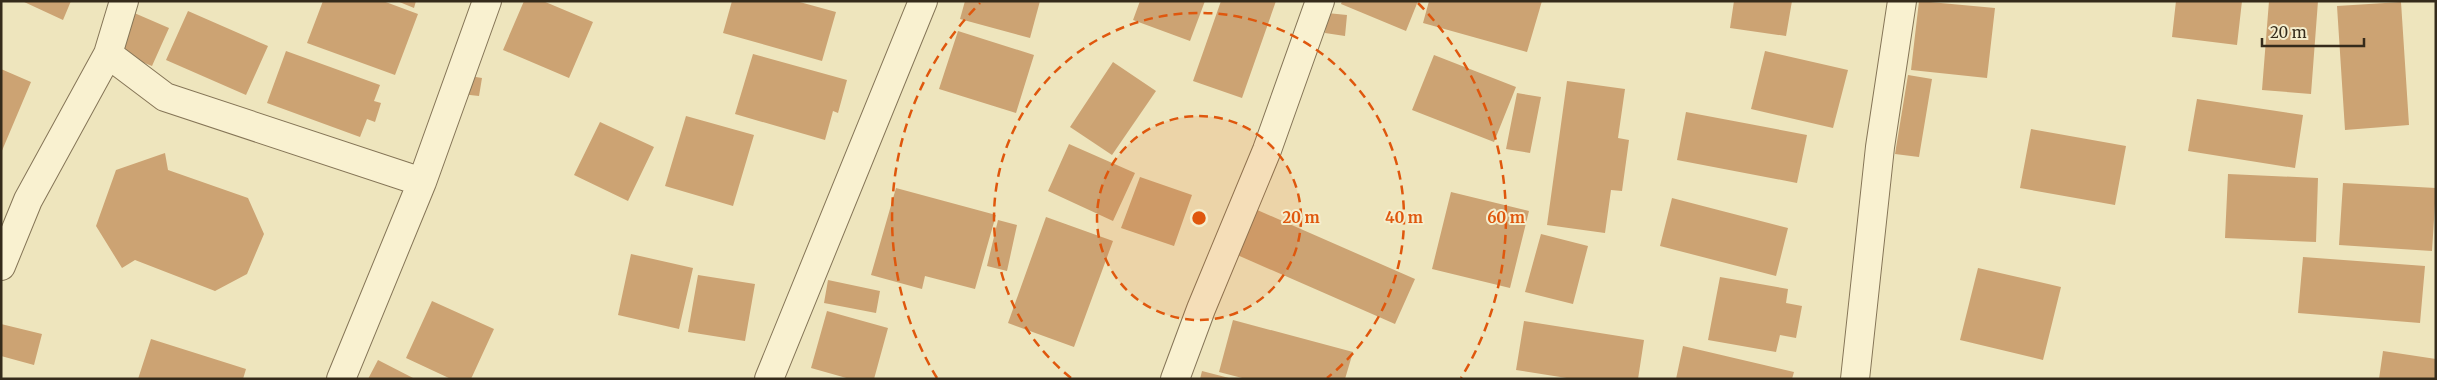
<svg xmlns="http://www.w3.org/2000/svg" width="2437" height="380" font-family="Merriweather,serif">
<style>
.building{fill:#cca373}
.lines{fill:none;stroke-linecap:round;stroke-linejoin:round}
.street-casing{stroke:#857557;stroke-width:30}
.street{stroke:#f9f1d0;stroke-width:28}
.ring{fill:none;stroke:#df570d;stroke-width:2.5;stroke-dasharray:9 6}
.centre{fill:#df570d;stroke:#f5eecd;stroke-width:2.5}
.ring-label{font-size:15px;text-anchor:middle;font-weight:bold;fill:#df570d;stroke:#f5eecd;stroke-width:4;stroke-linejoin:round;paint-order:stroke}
</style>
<rect width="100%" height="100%" fill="#eee5bd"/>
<path class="building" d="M22 1H71L63 20Z
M323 1H383L418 14 395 75 307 43Z
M397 1H416L414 8Z
M524 1H543L593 22 569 78 503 50Z
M732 1H796L836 12 822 61 723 33Z
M965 1H1040L1030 38 960 19Z
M1140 1H1205L1190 41 1133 20Z
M1221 1H1276L1242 98 1193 81Z
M1342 1H1418L1406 31 1341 4Z
M1429 1H1542L1527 52 1423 23Z
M1734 1H1792L1786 36 1730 28Z
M1919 1 1995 8 1987 78 1911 70Z
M2176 1H2242L2237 45 2172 37Z
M2269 1H2318L2311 94 2262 90Z
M2401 2 2409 125 2345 130 2337 6Z
M188 11 268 46 246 95 166 60Z
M132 12 169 28 152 66 114 51Z
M1327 13 1347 15 1345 36 1325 33Z
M958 31 1034 55 1016 113 939 89Z
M286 51 380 85 374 101 381 103 375 122 367 119 360 137 267 103Z
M1765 51 1848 70 1833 128 1751 109Z
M753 54 847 80 838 113 833 111 825 140 735 114Z
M1434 55 1516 87 1494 142 1412 110Z
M1113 62 1156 91 1112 155 1070 127Z
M1 69 31 82 1 153Z
M464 75 482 78 479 96 461 94Z
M1908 75 1932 79 1919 157 1895 154Z
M1567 81 1625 89 1618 138 1629 140 1622 191 1611 190 1605 233 1547 225Z
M1517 93 1541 97 1530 153 1506 149Z
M2197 99 2303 115 2295 168 2188 151Z
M1686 112 1807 135 1797 183 1677 160Z
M686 116 754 135 733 206 665 186Z
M600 122 654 147 628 201 574 175Z
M2031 129 2126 146 2115 205 2020 188Z
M1069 144 1135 173 1113 221 1048 191Z
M165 153 168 170 248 198 264 234 247 274 215 291 135 260 122 268 96 226 116 170Z
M2228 174 2318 178 2316 242 2225 238Z
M1140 177 1192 195 1174 246 1121 228Z
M2343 183 2436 188 2432 251 2339 245Z
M896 188 996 215 975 289 925 276 922 289 871 275Z
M1451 192 1529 211 1510 288 1432 269Z
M1672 198 1788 228 1776 276 1660 246Z
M1255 209 1415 279 1395 324 1235 254Z
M1046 217 1113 241 1074 347 1008 323Z
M998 220 1017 225 1007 271 987 266Z
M1541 234 1588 246 1573 304 1525 292Z
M631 254 693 268 679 329 618 315Z
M2303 257 2425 266 2420 323 2298 313Z
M1978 268 2061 287 2043 360 1960 340Z
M698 275 755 284 745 341 688 332Z
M1720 277 1788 289 1786 303 1802 306 1796 338 1780 335 1776 352 1708 340Z
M828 280 880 291 876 313 824 303Z
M432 301 494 329 471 379H451L406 358Z
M827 311 888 328 874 379H850L811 368Z
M1233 320 1353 352 1345 379H1246L1219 372Z
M1524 321 1644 340 1638 379H1573L1516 370Z
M1 324 42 334 34 365 1 356Z
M151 339 246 369 243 379H138Z
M1683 346 1794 372 1792 379H1676Z
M2383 351 2436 359V379H2379Z
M378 360 415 379H368Z
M1202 371 1229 378V379H1200Z"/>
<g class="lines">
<defs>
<path id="street" d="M108 54 165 97 422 182
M1 266 28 200 108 54 124 1
M341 379 422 182 487 1
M769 379 923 1
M1175 379 1201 309 1267 150 1320 1
M1855 379 1880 147 1902 1"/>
</defs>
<use href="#street" class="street-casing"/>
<use href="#street" class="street"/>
</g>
<circle cx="1199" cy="218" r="102" fill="#df570d" fill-opacity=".12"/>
<g class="ring">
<circle cx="1199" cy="218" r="102"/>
<path d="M1071 378A205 205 0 1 1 1327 378"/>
<path d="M937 378A307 307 0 0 1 980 3M1418 3A307 307 0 0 1 1461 378"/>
</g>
<circle cx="1199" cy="218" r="8" class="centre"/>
<g class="ring-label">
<text x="1301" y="223">20 m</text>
<text x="1404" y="223">40 m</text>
<text x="1506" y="223">60 m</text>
</g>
<rect width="2437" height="380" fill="none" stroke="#352b1b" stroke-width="5"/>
<path d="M2262 38v8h102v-8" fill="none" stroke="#352b1b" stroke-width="2.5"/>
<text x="2270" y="38" font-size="15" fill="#352b1b" stroke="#f5eecd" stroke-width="4" paint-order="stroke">20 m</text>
</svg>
